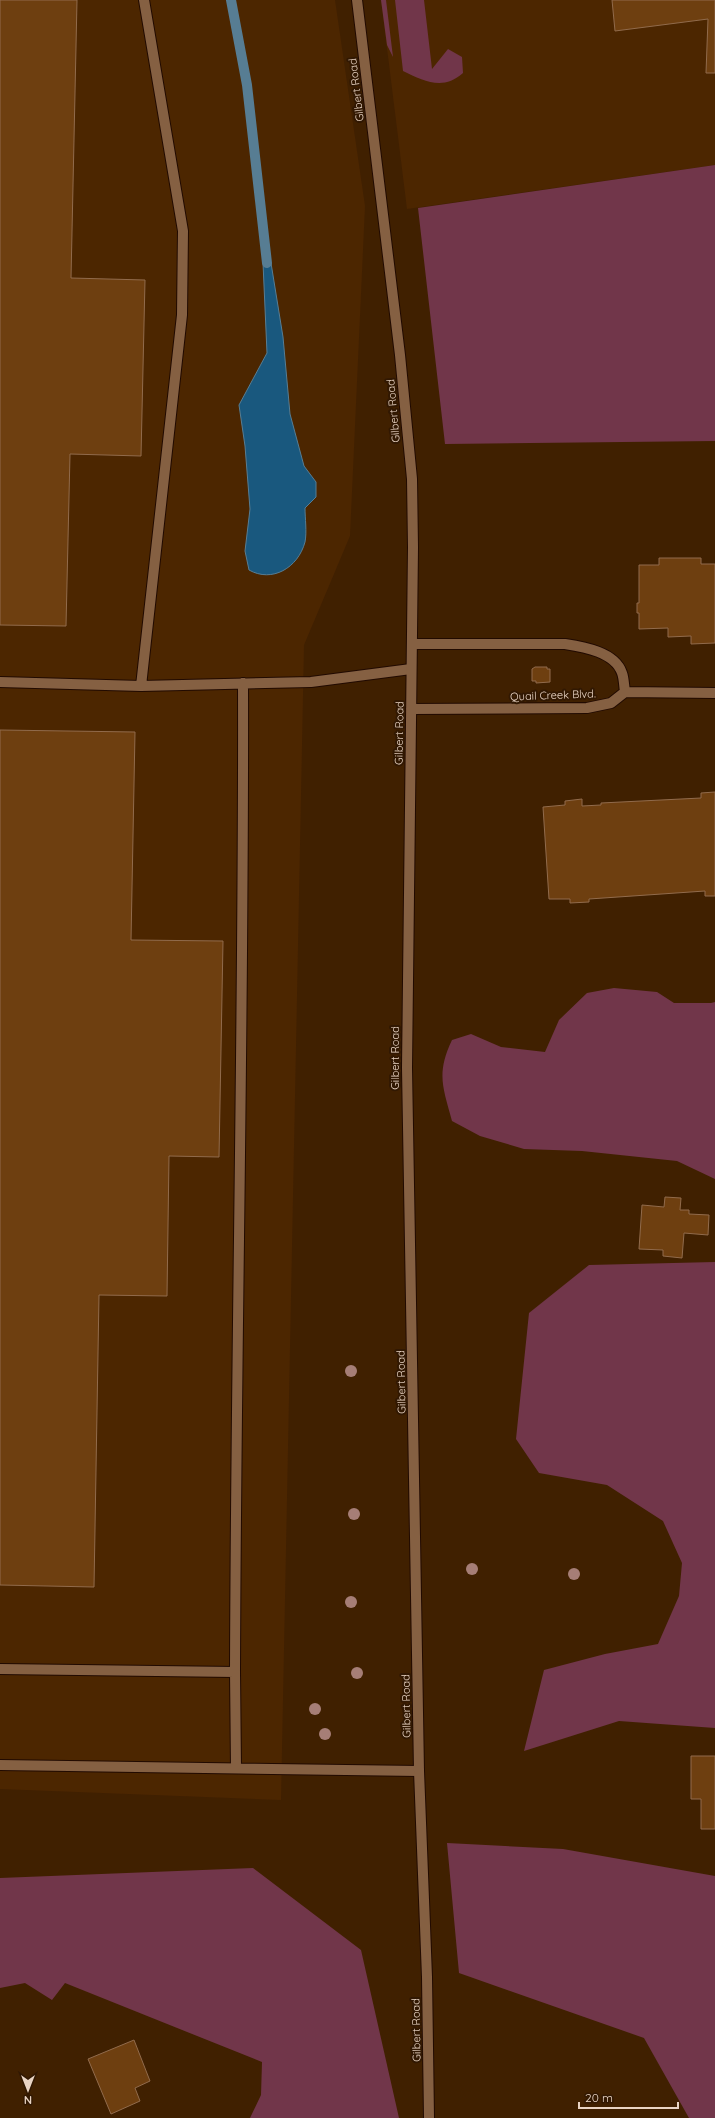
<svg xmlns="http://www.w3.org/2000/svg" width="715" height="2118" font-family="Quicksand,sans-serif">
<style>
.built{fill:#4c2600}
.green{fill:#71364a}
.water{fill:#19587e;stroke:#577d93}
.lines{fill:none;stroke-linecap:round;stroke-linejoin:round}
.stream{stroke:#577d93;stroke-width:10}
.building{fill:#6e3f10;stroke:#916b4c}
.lane-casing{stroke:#210a00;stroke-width:12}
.street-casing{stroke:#210a00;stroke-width:12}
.lane{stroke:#856042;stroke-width:10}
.street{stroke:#856042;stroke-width:10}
.tree{fill:#a67e76}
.labels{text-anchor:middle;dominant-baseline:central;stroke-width:4;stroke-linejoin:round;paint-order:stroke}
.street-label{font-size:11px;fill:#e9d4c4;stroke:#311802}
</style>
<rect width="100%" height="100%" fill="#402000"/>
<path class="built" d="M0 0H335L365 206 350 536 304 645 281 1800 0 1789Z
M381 0H715V165L407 209Z"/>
<path class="green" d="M381 0H386L393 57 387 45Z
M395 0H424L432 69 448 49 462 57 463 73C443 91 424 81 403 71Z
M715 165V441L445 444 418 208Z
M614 988 657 992 674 1003H711L715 1002V1179L677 1161 582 1151 524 1149 480 1136 452 1121C443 1087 436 1074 452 1040L471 1034 501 1047 545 1052 559 1020 587 993Z
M715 1262V1728L619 1721 524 1751 544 1670 605 1654 658 1644 679 1596 682 1563 663 1521 607 1485 539 1473 516 1439 529 1313 589 1265Z
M447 1843 563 1849 715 1876V2118H689L644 2038 459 1973Z
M253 1868 361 1950 399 2118H250L261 2095 262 2062 65 1983 52 2000 25 1983 0 1988V1878Z"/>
<path class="water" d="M263 263H271L283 337 290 414 304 466 316 482V497L305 508C305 518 307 532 305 542 298 568 272 583 249 570L245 551 250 509 245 446 239 405 267 353Z"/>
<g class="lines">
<path class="stream" d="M231 0 247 85 267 263"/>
</g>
<path class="building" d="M0 0H77L71 278 145 280 141 456 70 454 66 626 0 625Z
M612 0H715V73H706L708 19 615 31Z
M659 558H701V564H715V643L691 644V636L668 637V628L639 629V613H637V603H639V565H659Z
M535 667H547V669H550V682L536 683V681H532V669Z
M0 730 135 732 131 940 223 941 219 1157 169 1156 167 1296 99 1295 94 1587 0 1585Z
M715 792V896H705V891L589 899V902L570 903V899H549L543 807 565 805V801L582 799V806L601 805V803L701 798V793Z
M665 1197 681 1198 680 1210H689V1214L709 1215 708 1235 684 1233 682 1258 663 1256V1250L639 1249 642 1205 664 1207Z
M691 1756H715V1829H701V1799H691Z
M134 2040 150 2081 135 2088 140 2101 111 2114 88 2059Z"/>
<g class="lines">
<defs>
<path id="lane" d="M0 682 141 686 311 682 411 669
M141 686 182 315 183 231 144 0
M0 1669 235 1672 236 1768
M235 1672C236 1342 244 1013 243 683
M0 1765 419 1771"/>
<path id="street" d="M357 0 400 355 412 479 413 547 407 1068 419 1771 427 1977 429 2118
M412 644H565C584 647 615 652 622 673 624 678 624 686 625 692
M411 709 587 708 611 703 625 692 715 693"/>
</defs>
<use href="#lane" class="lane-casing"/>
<use href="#street" class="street-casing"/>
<use href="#lane" class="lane"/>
<use href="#street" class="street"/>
</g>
<g class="tree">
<circle cx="351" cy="1371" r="6"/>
<circle cx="354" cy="1514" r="6"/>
<circle cx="472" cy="1569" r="6"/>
<circle cx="574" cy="1574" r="6"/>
<circle cx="351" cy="1602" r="6"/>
<circle cx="357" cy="1673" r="6"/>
<circle cx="315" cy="1709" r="6"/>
<circle cx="325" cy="1734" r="6"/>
</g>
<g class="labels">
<g class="street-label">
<text transform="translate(356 90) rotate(-97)">Gilbert Road</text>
<text transform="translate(393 411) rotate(-95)">Gilbert Road</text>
<text transform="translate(553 695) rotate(-2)">Quail Creek Blvd.</text>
<text transform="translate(399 733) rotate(-89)">Gilbert Road</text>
<text transform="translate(395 1058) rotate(-90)">Gilbert Road</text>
<text transform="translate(401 1382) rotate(-91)">Gilbert Road</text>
<text transform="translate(406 1706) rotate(-91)">Gilbert Road</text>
<text transform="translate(416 2030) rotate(-91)">Gilbert Road</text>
</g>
</g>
<g transform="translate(28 2090) rotate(180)" stroke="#311802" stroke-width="3" paint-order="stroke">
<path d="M0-3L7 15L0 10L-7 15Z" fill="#e9d4c4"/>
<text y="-6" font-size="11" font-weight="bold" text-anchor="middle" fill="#e9d4c4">N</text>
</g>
<path d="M579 2102v6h99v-6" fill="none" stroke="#e9d4c4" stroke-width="2"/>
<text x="585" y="2102" font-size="12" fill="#e9d4c4" stroke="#311802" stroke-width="3" paint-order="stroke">20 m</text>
</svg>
